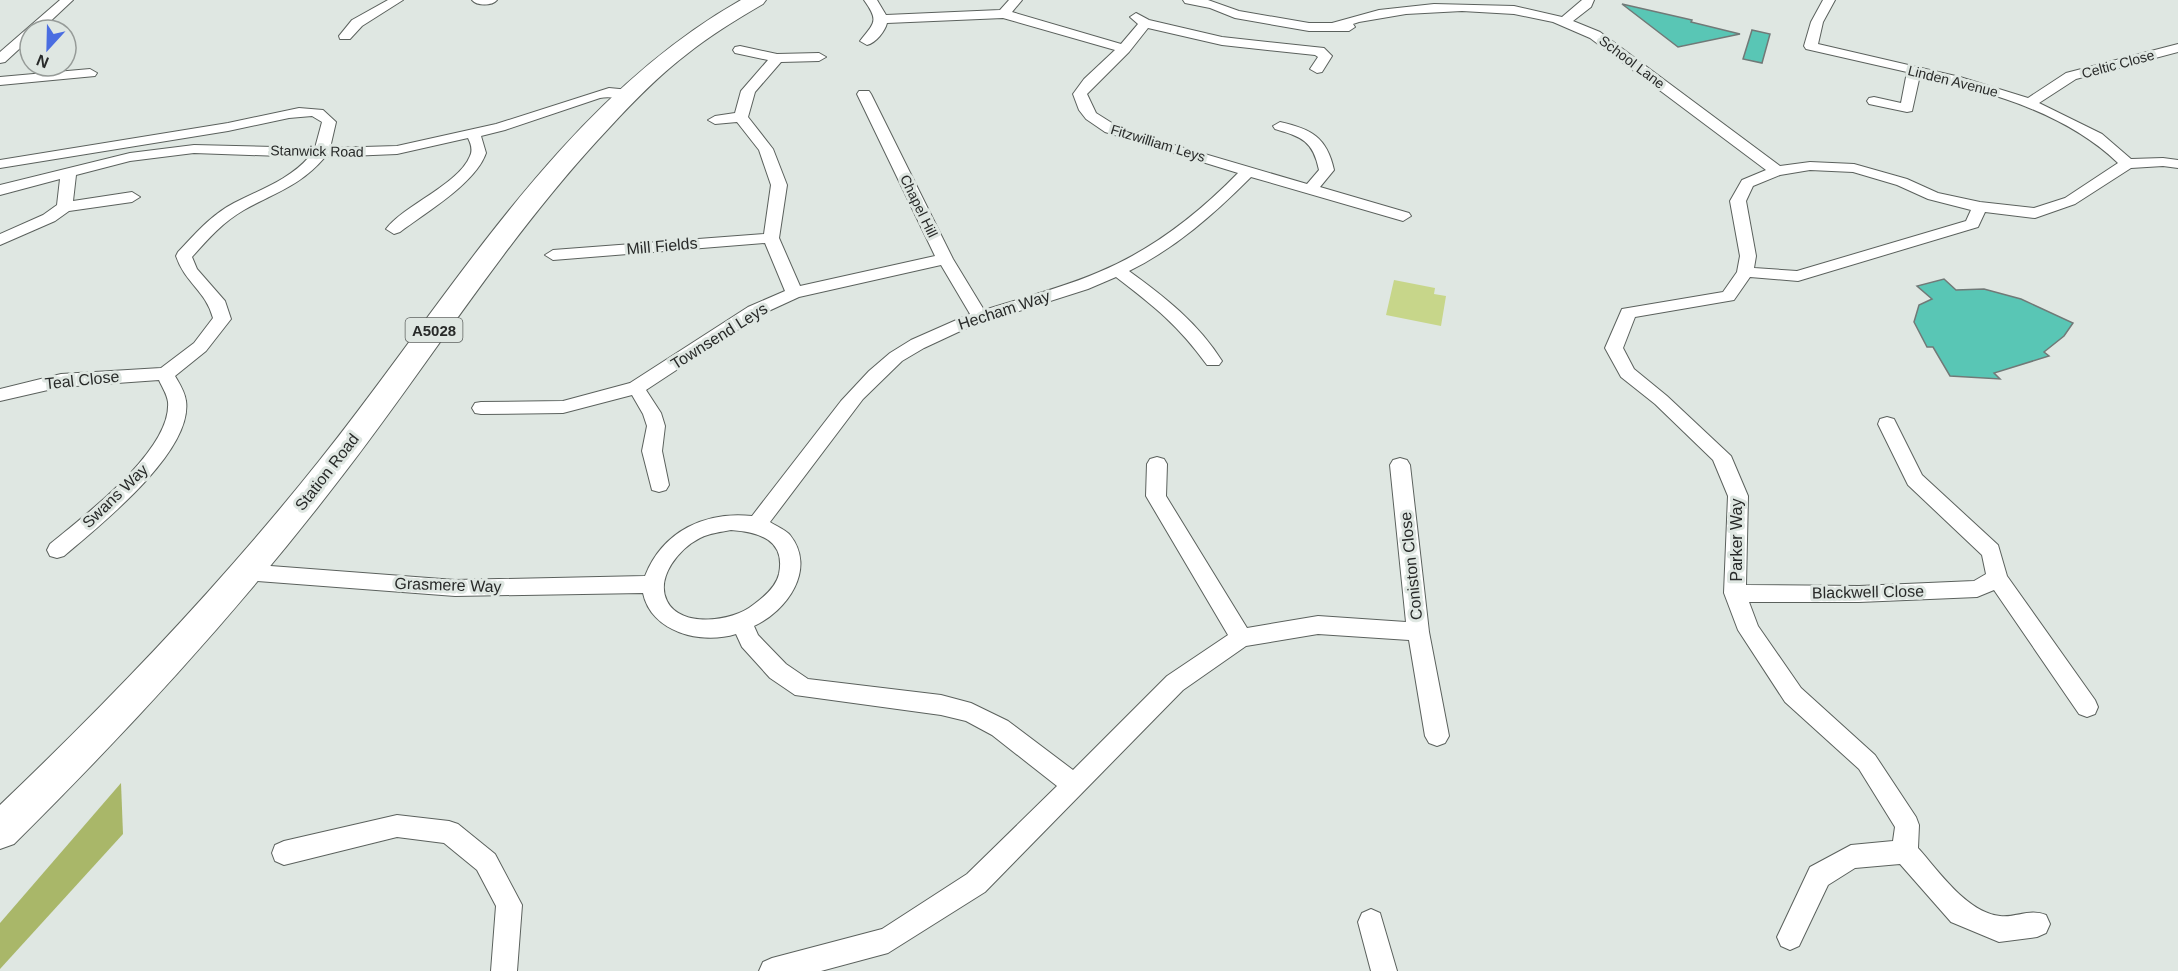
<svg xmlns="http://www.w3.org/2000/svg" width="2178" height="971" font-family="Arial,sans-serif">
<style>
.green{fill:#c7d68a}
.forest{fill:#a9b769}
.building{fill:#59c6b5;stroke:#717977;stroke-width:1.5}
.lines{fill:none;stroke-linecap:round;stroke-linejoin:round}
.minor-casing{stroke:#5b615d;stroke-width:2}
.primary-casing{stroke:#5b615d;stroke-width:2}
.minor{fill:#fff;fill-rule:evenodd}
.primary{fill:#fff;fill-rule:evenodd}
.labels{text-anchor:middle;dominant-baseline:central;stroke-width:6;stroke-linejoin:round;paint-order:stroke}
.far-street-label{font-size:14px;fill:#282a29;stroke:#dfe7e2}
.shield{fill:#dfe7e2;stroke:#5f6360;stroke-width:1.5}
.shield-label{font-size:15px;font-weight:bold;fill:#282a29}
.street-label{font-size:16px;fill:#282a29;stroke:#dfe7e2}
</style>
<rect width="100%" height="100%" fill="#dfe7e2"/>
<path class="green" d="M1394 280 1435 288 1434 294 1446 296 1441 326 1386 315Z"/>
<path class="forest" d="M121 783 123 834 0 969V923Z"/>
<path class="building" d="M1622 4 1692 20 1691 22 1740 34 1678 47Z
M1752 30 1770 34 1762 63 1743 59Z
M1944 279 1956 290 1984 289 2021 299 2073 323 2064 336 2044 352 2049 356 1994 373 2000 379 1950 376 1933 347H1927L1914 322 1919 305 1932 299 1917 286Z"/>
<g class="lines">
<defs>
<path id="minor" d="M60 0H73L41 30H30V39L5 62 0 63V52Z
M388 0H403L362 26 350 39H340L339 36 352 20Z
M472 0H497C492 6 477 6 472 0Z
M864 0H877L886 15 1000 10 1009 0H1022L1012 12 1121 44 1138 24 1130 17 1136 13 1149 20 1222 37 1324 48 1332 56 1322 72 1317 73 1310 69 1318 57 1315 55 1222 45 1148 28 1129 52 1087 94 1096 113 1123 130 1307 184 1319 170C1313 140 1301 137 1275 129L1273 126 1280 122C1311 129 1327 137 1334 170L1320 187 1409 213 1411 216 1403 221 1251 177C1215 213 1176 248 1129 271 1165 297 1198 323 1222 361L1219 365H1207C1178 325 1155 307 1116 277L1088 289 969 327 924 348 902 361 863 399 770 522C776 526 786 530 790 535 817 569 787 611 754 626L758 635 786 664 808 679 941 695 971 703 1008 721 1073 770 1167 676 1228 635 1146 496 1147 464 1150 459 1157 457 1164 459 1167 464 1166 496 1247 628 1318 616 1406 622 1390 465 1393 460 1400 458 1407 460 1410 465 1429 632 1449 736 1445 743 1437 746 1429 743 1425 736 1409 640 1318 634 1246 646 1183 690 985 892 888 953 821 971H759L763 962 772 958 882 929 967 874 1057 786 992 735 966 721 941 715 795 695 770 678 742 647 736 634C701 645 651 632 643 593L455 596 245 580 238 578 235 572 238 566 245 564 455 580 645 576C663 531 705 511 752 516L841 401 869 371 890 353 911 340 970 314 941 265 799 297 760 315 646 390 661 413 665 426 662 451 669 485 666 490 659 492 652 490 642 451 647 426 643 414 632 395 563 413 481 414 475 413 472 408 475 403 481 402 563 401 630 383 748 307 785 291 765 243 553 260 545 255 553 250 764 234 771 185 759 150 737 122 715 124 708 120 715 116 735 113 741 91 768 60 735 53 733 50 735 47 740 46 777 54 819 53 826 57 819 61 781 62 755 92 748 117 773 149 787 185 779 238 800 286 935 256 857 94 859 91H869L871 94 953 259 984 310C1022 298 1062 288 1099 272 1152 250 1198 214 1238 173L1105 132 1086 119 1079 110 1073 94 1084 79 1115 50 1003 18 887 23C885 31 876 43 867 45L860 41C875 22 879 21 864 0ZM731 530C759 532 786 540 779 574 776 587 764 597 753 605 734 621 681 629 667 601 655 577 680 548 700 538 710 533 721 532 731 530Z
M1183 0H1208L1239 11 1309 23H1332L1379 10 1434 4 1514 6 1562 17 1582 0H1594L1591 7 1573 21 1600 32 1780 166 1810 162 1854 164 1907 179 1938 193 1980 202 2034 208 2065 198 2118 163C2065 112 1989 92 1920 75L1912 111 1907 112 1869 104 1867 101 1869 98 1874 97 1901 103 1907 72 1806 49 1804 46 1811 22 1823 0H1835L1823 22 1818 44 1960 77 2028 98 2066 73 2178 44V52L2076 79 2039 103 2102 134 2131 159 2163 158 2178 160V168L2163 166 2131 168 2075 204 2035 218 1985 212 1978 227 1798 281 1750 277 1734 300 1635 317 1623 348 1634 369 1667 396 1731 456 1748 496 1746 585 1859 586 1974 581 1986 574 1982 555 1908 485 1878 424 1880 419 1887 417 1894 419 1922 475 1998 545 2007 576 2095 700 2098 707 2095 714 2087 717 2079 714 1994 590 1977 597 1859 602H1749L1758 626 1801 688 1875 755 1916 817 1919 825 1918 848C1938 870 1967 913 2000 916 2016 918 2030 908 2046 915L2050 924 2046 933 2037 937 1999 942 1951 922 1900 864 1855 868 1828 885 1799 946 1790 950 1781 946 1777 937 1810 867 1851 845 1893 841 1895 827 1859 769 1785 702 1738 630 1724 593 1728 496 1713 460 1655 404 1621 377 1605 348 1622 309 1723 292 1737 272 1740 256 1730 201 1742 180 1766 170 1590 38 1553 22 1514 14 1462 11 1406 14 1359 22 1353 24 1355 27 1349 31H1309L1235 18 1210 8 1185 3ZM1810 170 1853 172 1897 185 1928 199 1971 210 1966 221 1797 271 1754 268 1756 256 1746 201 1753 186 1780 175Z
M90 69 97 73 95 76 0 85V77Z
M609 88 630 90 637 94C628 102 612 95 600 98L505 130 481 136 486 153C476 183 425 213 400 232L394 234 386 229C403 206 459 184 470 156 473 150 471 144 468 138L397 154 325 157C299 187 276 192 244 210 223 222 208 239 192 257L197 269 225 301 231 319 206 351 175 376C179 383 185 392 186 401 193 452 99 526 64 556L57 558 50 556 47 550 50 544C84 516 172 450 168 402 167 394 162 387 159 380L61 387 0 401V389L61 374 161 368 194 343 213 318C206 291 185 283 176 256L178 252C195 234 211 215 234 203 261 189 289 180 309 157L194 153 130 161 76 175 73 201 132 192 140 197 132 202 69 211 55 221 0 245V234L43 215 57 205 60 179 0 195V185L130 153 194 145 315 148 322 122 312 116 289 118 228 131 0 168V160L228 123 299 108 323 110 336 122 330 148 397 146 496 124Z
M397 815 449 821 458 824 495 854 522 905 517 971H491L496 906 477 870 444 843 397 837 284 865 275 861 272 853 275 845 284 841Z
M1371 909 1380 913 1397 971H1371L1358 922 1362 913Z"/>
<path id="primary" d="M741 0H766L763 4C737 19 711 35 687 54 658 76 633 102 609 128 507 236 430 363 339 480 240 609 130 729 14 844L0 849V805C113 697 222 583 319 461 447 302 559 103 741 0Z"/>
</defs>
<use href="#minor" class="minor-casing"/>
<use href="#primary" class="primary-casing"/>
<use href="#minor" class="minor"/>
<use href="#primary" class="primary"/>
</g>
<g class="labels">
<g class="far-street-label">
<text transform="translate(1632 62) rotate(37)">School Lane</text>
<text transform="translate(2118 64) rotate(-15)">Celtic Close</text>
<text transform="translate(1953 81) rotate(14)">Linden Avenue</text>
<text transform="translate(1158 143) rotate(17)">Fitzwilliam Leys</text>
<text transform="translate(317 151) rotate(1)">Stanwick Road</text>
<text transform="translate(919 206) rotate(64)">Chapel Hill</text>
</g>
<rect class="shield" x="405.5" y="318" width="57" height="24" rx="4.5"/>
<g class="shield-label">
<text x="434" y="330">A5028</text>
</g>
<g class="street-label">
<text transform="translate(662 246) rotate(-5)">Mill Fields</text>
<text transform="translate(1004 310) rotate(-18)">Hecham Way</text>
<text transform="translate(719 336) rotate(-32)">Townsend Leys</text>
<text transform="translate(82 380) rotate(-6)">Teal Close</text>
<text transform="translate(327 472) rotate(-52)">Station Road</text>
<text transform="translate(115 496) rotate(-44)">Swans Way</text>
<text transform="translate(1736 540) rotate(-90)">Parker Way</text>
<text transform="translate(1411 566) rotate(-96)">Coniston Close</text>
<text transform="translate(448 585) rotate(2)">Grasmere Way</text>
<text transform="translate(1868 592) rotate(-1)">Blackwell Close</text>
</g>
</g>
<g transform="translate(48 48) rotate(202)"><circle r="28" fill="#dfe7e2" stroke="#969b98" stroke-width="1.5"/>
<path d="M0-4.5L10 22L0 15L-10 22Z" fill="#4a6de1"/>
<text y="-9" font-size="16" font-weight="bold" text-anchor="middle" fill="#282a29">N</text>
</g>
</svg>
